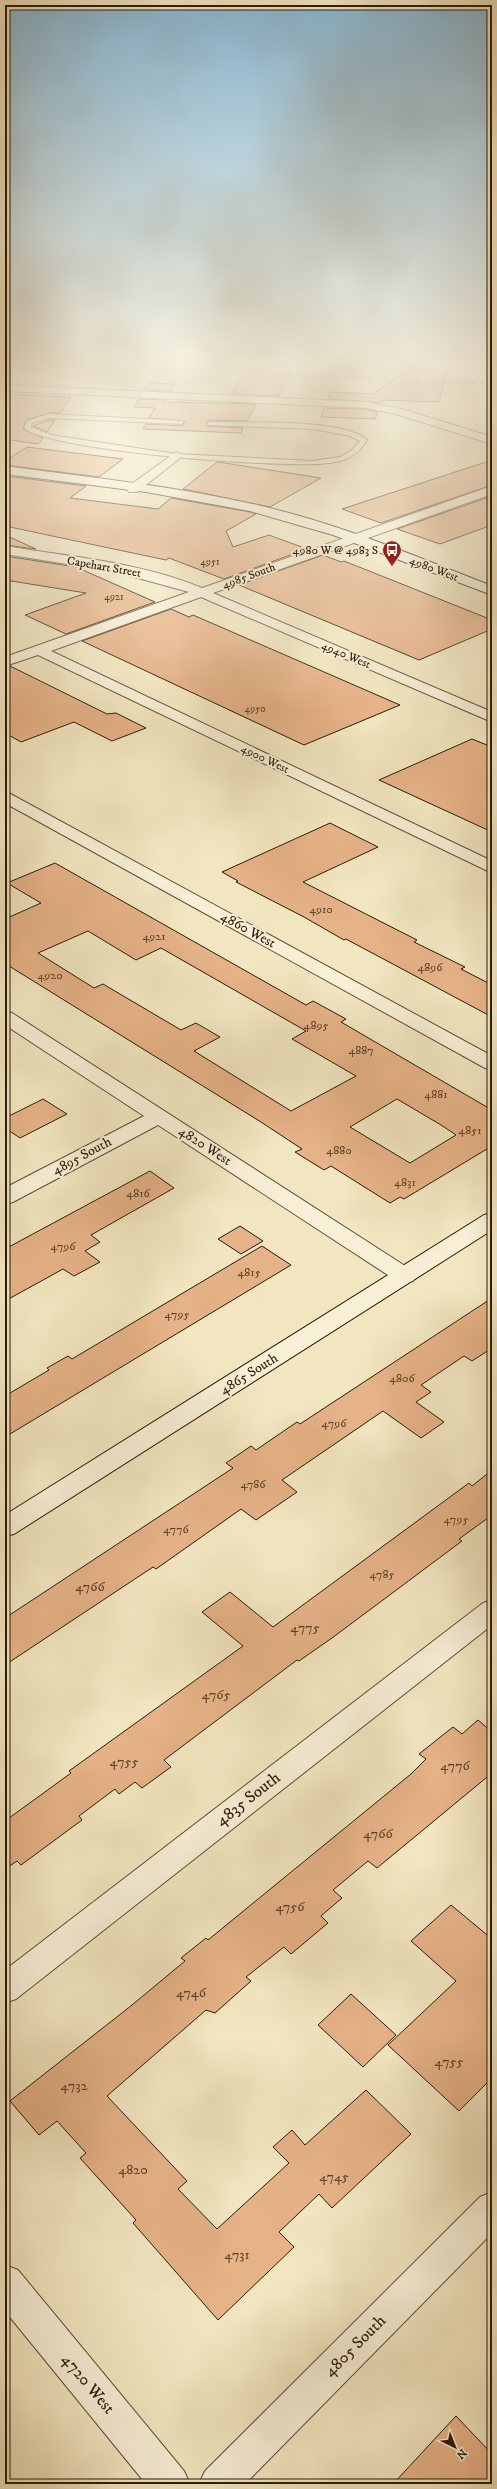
<svg xmlns="http://www.w3.org/2000/svg" width="497" height="2489" font-family="'IM FELL DW Pica',serif">
<style>
.building{fill:#e6b287;stroke:#2b1b05;fill-rule:evenodd}
.lines{fill:none;stroke-linecap:round;stroke-linejoin:round}
.lane-casing{stroke:#5d4e34;stroke-width:2}
.street-casing{stroke:#5d4e34;stroke-width:2}
.secondary-casing{stroke:#2b1b05;stroke-width:2}
.lane{fill:#f7efd6;fill-rule:evenodd}
.street{fill:#f7efd6;fill-rule:evenodd}
.secondary{fill:#f7efd6;fill-rule:evenodd}
.rail{stroke:#2b1b05;stroke-width:1.5;stroke-dasharray:4 4;stroke-linecap:butt}
.labels{text-anchor:middle;dominant-baseline:central;stroke-width:4;stroke-linejoin:round;paint-order:stroke}
.far-number-label{font-size:10px;fill:#5a4126}
.far-poi-label{font-size:12px;fill:#2b1b05;stroke:#f7efd6;text-anchor:end}
.far-street-label{font-size:12px;fill:#2b1b05;stroke:#f7efd6}
.number-label{font-size:12px;fill:#5a4126}
.street-label{font-size:14px;fill:#2b1b05;stroke:#f7efd6}
.near-number-label{font-size:14px;fill:#5a4126}
.near-street-label{font-size:17px;fill:#2b1b05;stroke:#f7efd6}
</style>
<rect width="100%" height="100%" fill="#f2e6c0"/>
<filter id="stains"><feTurbulence type="fractalNoise" baseFrequency=".005" numOctaves="4"/><feColorMatrix values="0 0 0 0 .2 0 0 0 0 .09 0 0 0 0 .02 0 0 0 .5 -.17"/></filter>
<radialGradient id="worn" r=".72"><stop offset=".6" stop-color="#630" stop-opacity="0"/><stop offset="1" stop-color="#630" stop-opacity=".3"/></radialGradient>
<path class="building" d="M247 363H293L279 396 232 394Z
M417 363H449L439 402 382 400 381 403 328 399 330 392 373 394Z
M148 383 175 384 171 391 144 390Z
M5 395H25L71 397 60 413H49L26 420 23 429 43 438 38 444 5 439Z
M139 399 165 400 164 402 256 404 247 421 209 420 206 424 207 426 243 428 241 433 143 429 146 424 182 426 185 421 149 418 155 408 134 407Z
M324 408 366 409 378 412 375 419 321 417Z
M49 420H55L47 432 33 426Z
M27 447 123 459 99 477 5 465V461Z
M492 460V485L381 523 342 509Z
M217 462H218L321 478 270 507 183 489Z
M5 476 86 486 70 498 158 509 171 498 250 512 256 514 226 531 233 547 269 535 307 549 224 579 169 558 166 560 5 526Z
M492 496V525L440 544 397 529Z
M5 535 36 549 5 545Z
M323 555 341 562 344 561 492 620V629L419 660 239 585Z
M5 556 76 567 155 602 66 634 25 615 86 593 5 580Z
M171 609 189 617 193 615 400 705 304 745 82 641Z
M10 666 107 714 116 713 146 728 112 741 74 722 21 742 5 733V667Z
M472 739 492 747V832L379 780Z
M330 823 378 847 303 882 417 940 414 942 465 967 461 969 492 985V1017L346 939 344 940 304 917 236 882 238 881 222 872Z
M55 863 306 1005 313 1001 346 1019 341 1022 492 1110V1146L404 1199 400 1197 390 1203 331 1166 324 1170 295 1152 302 1149 261 1122 9 966 5 968V919L41 903 7 883ZM88 931 136 960 161 948 306 1031 292 1039 356 1076 291 1111 194 1051 220 1037 196 1023 181 1030 103 984 94 988 38 953ZM397 1099 441 1125 456 1135 410 1163 350 1127Z
M43 1099 67 1114 20 1138 5 1128V1118Z
M150 1171 174 1188 91 1235 100 1242 85 1251 100 1262 74 1276 63 1269 5 1301V1249Z
M240 1226 263 1241 241 1254 218 1239Z
M262 1246 291 1265 5 1437V1396L49 1370 47 1368 68 1356 72 1359Z
M492 1298V1348L472 1361 464 1356 421 1385 431 1392 416 1402 444 1422 421 1438 383 1411 282 1480 297 1492 256 1520 241 1509 156 1569 153 1567 5 1665V1618L233 1468 226 1463 251 1446 256 1450 297 1422 300 1424Z
M492 1470V1515L459 1539 462 1541 332 1638 299 1661 297 1660 164 1760 171 1767 142 1788 135 1782 119 1794 115 1789 79 1816 82 1820 21 1865 17 1861 5 1869V1821L71 1773 69 1771 243 1646 202 1612 230 1592 273 1627 469 1483 472 1486Z
M478 1720 492 1732V1773L377 1868 368 1861 333 1890 342 1898 321 1916 328 1923 291 1954 284 1947 246 1977 251 1981 215 2013 206 2010 107 2096 187 2181 178 2189 217 2229 289 2163 273 2147 292 2130 305 2145 366 2090 411 2134 332 2208 319 2194 279 2232 294 2247 218 2320 133 2223 136 2220 80 2158 86 2153 57 2121 39 2135 10 2101 132 2005 185 1961 181 1958 206 1938 208 1940 411 1774 426 1759 419 1754 453 1727 462 1734Z
M451 1905 492 1939V2078L459 2111 388 2045 456 1981 411 1941Z
M351 1994 396 2035 363 2067 318 2025Z
M456 2416 492 2454V2484H393Z"/>
<g class="lines">
<defs>
<path id="lane" d="M49 414 184 421 182 424 49 418 32 423 31 427 51 435 176 454 313 461 340 457 352 450 360 441 350 436 313 429 207 425 209 422C243 423 344 418 367 440 360 452 351 459 336 462 298 471 50 451 24 428L27 421Z"/>
<path id="street" d="M5 385 366 402 402 409 492 437V444L396 414 366 408 5 391Z
M176 452 180 454V458L137 492H129L127 489 129 486Z
M492 486V494L213 593 492 712V722L201 597 51 651 492 861V873L38 655 5 666V657L189 592 116 572 5 554V546C70 557 141 562 202 588Z
M5 791 492 1056V1070L485 1068 5 803Z
M5 1011 12 1013 413 1271 416 1276 413 1281 405 1283 397 1281 158 1125 13 1202 5 1204V1188L144 1116 5 1025Z
M492 1600V1625L16 1999 5 2003V1970L483 1603Z
M492 2192V2233L245 2484H199L205 2471 480 2197Z
M5 2265 18 2270 184 2471 190 2484H146L5 2311Z"/>
<path id="secondary" d="M5 466C100 479 196 488 289 513 359 532 425 560 492 586V595L333 535 250 511 146 492 5 474Z
M492 1213V1230L14 1534 5 1536V1515L484 1215Z"/>
</defs>
<use href="#lane" class="lane-casing"/>
<use href="#street" class="street-casing"/>
<use href="#secondary" class="secondary-casing"/>
<use href="#lane" class="lane"/>
<use href="#street" class="street"/>
<use href="#secondary" class="secondary"/>
<path class="rail" d="M25 363 492 384"/>
</g>
<linearGradient id="sky" x2="0" y2="1"><stop stop-color="#89b8d4"/><stop offset="0.51" stop-color="#f9f4e3"/><stop offset="1" stop-color="#f9f4e3" stop-opacity="0"/></linearGradient>
<rect width="497" height="712" fill="url(#sky)"/>
<defs>
<symbol id="bus-pin" viewBox="-11 -11 22 30"><path d="M0 17L-7.5 6A9.5 9.5 0 1 1 7.5 6Z" fill="#8f2418" stroke="#f7efd6"/><path d="M-5-6H5V4H4V6H2V4H-2V6H-4V4H-5ZM-3.5-4V0h7V-4ZM-3.5 1.2v1.5H-2V1.2ZM2 1.2v1.5H3.5V1.2Z" fill="#fff"/></symbol>
</defs>
<g fill-rule="evenodd">
<use href="#bus-pin" x="381" y="539" width="22" height="30"/>
</g>
<g class="labels">
<g class="far-number-label">
<text x="210" y="562">4951</text>
<text x="114" y="597">4921</text>
<text x="255" y="709">4950</text>
</g>
<g class="far-poi-label">
<text x="378" y="550">4980 W @ 4983 S</text>
</g>
<g class="far-street-label">
<text transform="translate(104 567) rotate(10)">Capehart Street</text>
<text transform="translate(434 569) rotate(21)">4980 West</text>
<text transform="translate(249 576) rotate(-20)">4985 South</text>
<text transform="translate(346 655) rotate(23)">4940 West</text>
<text transform="translate(265 759) rotate(26)">4900 West</text>
</g>
<g class="number-label">
<text x="321" y="909">4910</text>
<text x="154" y="936">4921</text>
<text x="430" y="967">4896</text>
<text x="50" y="975">4920</text>
<text x="316" y="1025">4895</text>
<text x="361" y="1050">4887</text>
<text x="436" y="1094">4881</text>
<text x="470" y="1130">4851</text>
<text x="339" y="1150">4880</text>
<text x="405" y="1182">4831</text>
<text x="138" y="1193">4816</text>
<text x="63" y="1246">4796</text>
<text x="249" y="1272">4815</text>
<text x="177" y="1314">4795</text>
<text x="402" y="1378">4806</text>
<text x="334" y="1423">4796</text>
<text x="253" y="1484">4786</text>
<text x="456" y="1519">4795</text>
<text x="176" y="1529">4776</text>
<text x="382" y="1574">4785</text>
</g>
<g class="street-label">
<text transform="translate(248 930) rotate(29)">4860 West</text>
<text transform="translate(205 1146) rotate(33)">4820 West</text>
<text transform="translate(82 1156) rotate(-28)">4895 South</text>
<text transform="translate(249 1374) rotate(-32)">4865 South</text>
</g>
<g class="near-number-label">
<text x="90" y="1587">4766</text>
<text x="305" y="1628">4775</text>
<text x="216" y="1695">4765</text>
<text x="124" y="1762">4755</text>
<text x="455" y="1766">4776</text>
<text x="378" y="1834">4766</text>
<text x="290" y="1907">4756</text>
<text x="191" y="1993">4746</text>
<text x="449" y="2062">4755</text>
<text x="74" y="2086">4732</text>
<text x="133" y="2170">4820</text>
<text x="334" y="2177">4745</text>
<text x="237" y="2255">4731</text>
</g>
<g class="near-street-label">
<text transform="translate(248 1799) rotate(-38)">4835 South</text>
<text transform="translate(355 2346) rotate(-45)">4805 South</text>
<text transform="translate(88 2384) rotate(50)">4720 West</text>
</g>
</g>
<rect width="497" height="2489" fill="none" stroke="#f2e6c0" stroke-width="20"/>
<rect x="6" y="6" width="485" height="2477" fill="none" stroke="#2b1b05" stroke-width="2"/>
<rect x="10" y="10" width="477" height="2469" fill="none" stroke="#2b1b05"/>
<g transform="translate(455 2447) rotate(137)" stroke="#f7efd6" stroke-width="3" paint-order="stroke">
<path d="M0-3L7 15L0 10L-7 15Z" fill="#2b1b05"/>
<text y="-6" font-size="11" font-weight="bold" text-anchor="middle" fill="#2b1b05">N</text>
</g>
<rect width="100%" height="100%" filter="url(#stains)"/>
<rect width="100%" height="100%" fill="url(#worn)"/>
</svg>
